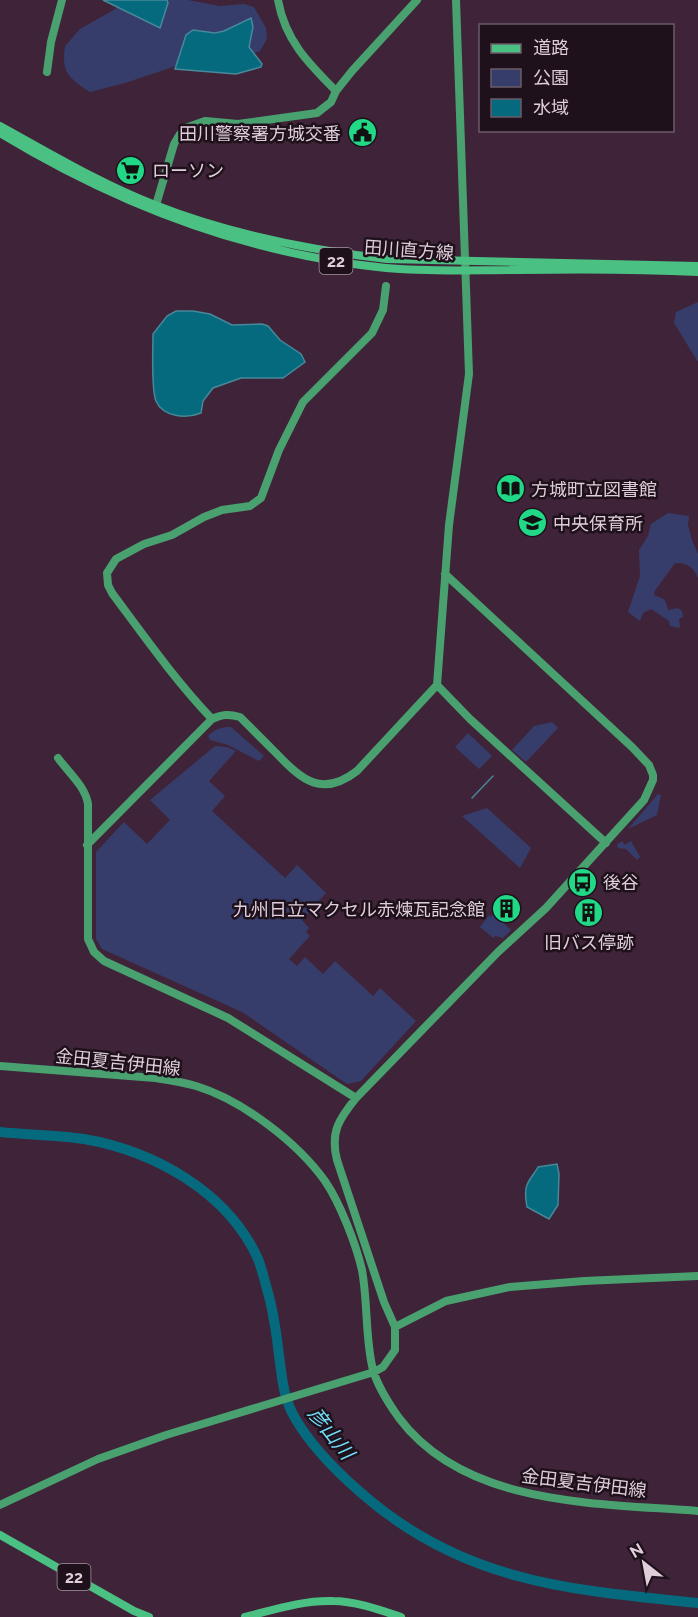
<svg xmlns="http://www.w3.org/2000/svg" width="698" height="1617" font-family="Raleway,'Noto Sans JP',sans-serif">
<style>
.green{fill:#373d6b}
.water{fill:#066a7e;stroke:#47889a;stroke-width:1.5}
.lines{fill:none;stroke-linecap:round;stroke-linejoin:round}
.stream{stroke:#47889a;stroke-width:1.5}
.river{stroke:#066a7e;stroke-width:10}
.secondary{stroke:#49a170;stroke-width:8}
.primary{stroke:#4ac082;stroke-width:8}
.labels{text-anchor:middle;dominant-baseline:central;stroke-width:5;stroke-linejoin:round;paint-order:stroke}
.shield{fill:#1e111b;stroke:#a595a1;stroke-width:1.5}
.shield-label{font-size:16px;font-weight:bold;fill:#dfcdda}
.poi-label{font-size:18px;fill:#dfcdda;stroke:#1e111b;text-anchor:start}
.street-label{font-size:18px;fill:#dfcdda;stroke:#1e111b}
.water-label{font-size:20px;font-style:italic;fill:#6fdefb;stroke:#1e111b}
</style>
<rect width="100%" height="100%" fill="#3f2338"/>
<path class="green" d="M131 0H188L220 6 244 4 254 7 266 28 267 39 260 51 252 54 176 66 125 83 90 92C69 78 61 73 65 46L80 29Z
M698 302V362L674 323 676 312Z
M668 513 689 516 688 525 692 540 698 554V578C694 568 687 562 675 563L654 592 655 596C665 598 666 600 668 610L678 608 682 611 683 617 679 619 680 628 670 626 669 621 651 609 643 613 640 621 628 612 640 576 639 550 648 536 651 524Z
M552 722 558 728 526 762 512 750 534 726Z
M231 727 264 756 259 761 228 745 210 740 208 736C215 729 221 727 231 727Z
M468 733 492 756 479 769 455 747Z
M215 746 227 747 236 751 209 781 225 796 212 811 285 878 297 865 326 893 302 920 309 928 306 932 310 936 289 959 297 966 305 957 323 974 335 961 373 996 380 988 416 1021 361 1081 347 1084 242 1012 102 949 96 939V852L124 822 147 844 170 820 150 800Z
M658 794 661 795 657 815 628 829Z
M487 808 531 848 520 868 462 816Z
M622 841 625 845 631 841 640 857 637 860 626 849 618 848 617 845Z
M493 914 511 930 503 938 495 936 493 938 480 927 489 915 491 917Z"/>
<path class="water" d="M103 0H167L168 3 160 28Z
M251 18 253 27 249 47 262 64 261 67 236 74 175 69 186 35 193 30 215 33 224 31Z
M176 311H193L210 314 232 325 262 324 268 326 280 340 301 354 305 362 283 378H241L213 388 203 401 201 413C186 419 163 417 156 401 151 389 153 349 153 334L167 316Z
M557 1164 559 1174 558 1205 549 1219 527 1207C526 1201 524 1191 527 1185 529 1179 535 1173 538 1167Z"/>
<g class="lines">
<path class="stream" d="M472 798 493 776"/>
<path class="river" d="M0 1132C28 1135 56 1135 84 1139 154 1151 228 1192 258 1259 263 1272 266 1286 270 1300 274 1318 277 1337 279 1355 282 1377 283 1398 295 1418 311 1446 335 1470 359 1491 461 1582 569 1590 698 1603"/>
<path class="secondary" d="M278 0C285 40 308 63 336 91
M47 72 51 42 62 0
M156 205 174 144 180 134 188 127 205 121 238 124 317 113 331 102 336 91 352 71 417 0
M437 685 470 719 606 843
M212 719C175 680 144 636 112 593L108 585 107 573 116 559 144 544 172 535 204 517 222 510 250 506 261 498 279 450 303 402 372 333 383 310 386 286
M58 758C69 773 85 786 88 804V939L94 952 104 961 228 1018 356 1098
M87 845 212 719C223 714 229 714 240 717 253 730 265 742 277 754 302 780 322 798 357 771L437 685 449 525 469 374 456 0
M0 1066 155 1078C169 1080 183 1082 196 1086 242 1100 297 1142 325 1181 340 1203 356 1244 362 1270 368 1303 365 1338 373 1370 378 1387 389 1404 399 1418 466 1507 598 1503 698 1511
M395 1327 446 1301 510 1287 584 1281 698 1276
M0 1505 98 1459 166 1435 374 1372 383 1367 395 1350V1327L384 1302 337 1160C330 1132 339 1119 356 1098L498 952 546 908 644 800 653 780V775L649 765 632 747 445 574"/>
<path class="primary" d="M0 126C51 154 101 184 155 205 229 234 308 250 387 259L698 266
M0 133C117 204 248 254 386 268 429 272 473 270 517 270 577 269 638 269 698 272
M0 1535 134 1611 149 1617
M245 1617C273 1610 303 1600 333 1601 355 1601 380 1610 401 1617"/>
</g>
<defs>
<symbol id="civic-disc" viewBox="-11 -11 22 22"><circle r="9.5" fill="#21d887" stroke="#1e111b"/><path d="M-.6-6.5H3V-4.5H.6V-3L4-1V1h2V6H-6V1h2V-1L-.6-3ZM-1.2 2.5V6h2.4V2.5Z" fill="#111"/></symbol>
<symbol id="supermarket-disc" viewBox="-11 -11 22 22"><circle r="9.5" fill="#21d887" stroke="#1e111b"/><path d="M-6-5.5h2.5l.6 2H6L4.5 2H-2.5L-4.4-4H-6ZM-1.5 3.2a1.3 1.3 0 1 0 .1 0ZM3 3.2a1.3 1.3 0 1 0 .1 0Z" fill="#111"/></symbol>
<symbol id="library-disc" viewBox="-11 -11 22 22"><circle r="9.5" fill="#21d887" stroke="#1e111b"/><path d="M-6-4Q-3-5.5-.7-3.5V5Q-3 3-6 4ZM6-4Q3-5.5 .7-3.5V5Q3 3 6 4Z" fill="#111"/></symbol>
<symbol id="school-disc" viewBox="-11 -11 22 22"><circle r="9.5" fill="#21d887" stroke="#1e111b"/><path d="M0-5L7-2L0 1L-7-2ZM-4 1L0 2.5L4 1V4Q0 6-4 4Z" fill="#111"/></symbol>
<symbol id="bus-disc" viewBox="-11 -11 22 22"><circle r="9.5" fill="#21d887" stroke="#1e111b"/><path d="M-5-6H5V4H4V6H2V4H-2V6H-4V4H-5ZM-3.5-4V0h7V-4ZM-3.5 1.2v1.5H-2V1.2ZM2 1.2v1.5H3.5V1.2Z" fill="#111"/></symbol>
<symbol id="building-disc" viewBox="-11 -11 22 22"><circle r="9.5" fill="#21d887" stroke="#1e111b"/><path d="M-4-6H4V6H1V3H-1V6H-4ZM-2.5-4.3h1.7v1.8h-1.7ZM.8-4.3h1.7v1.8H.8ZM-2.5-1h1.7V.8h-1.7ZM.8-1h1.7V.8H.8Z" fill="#111"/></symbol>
</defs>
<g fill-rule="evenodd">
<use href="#civic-disc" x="346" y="116" width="33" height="33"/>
<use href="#supermarket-disc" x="114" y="154" width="33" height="33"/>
<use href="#library-disc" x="494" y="472" width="33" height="33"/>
<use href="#school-disc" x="516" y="506" width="33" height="33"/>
<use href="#bus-disc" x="566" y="866" width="33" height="33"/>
<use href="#building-disc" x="490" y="892" width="33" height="33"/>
<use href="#building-disc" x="572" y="896" width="33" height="33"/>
</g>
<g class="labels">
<g class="shield">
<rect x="319.5" y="248" width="33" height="26" rx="4.5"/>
<rect x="57.5" y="1564" width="33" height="26" rx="4.5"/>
</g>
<g class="shield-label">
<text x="336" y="261">22</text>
<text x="74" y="1577">22</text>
</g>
<g class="poi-label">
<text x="341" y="133" text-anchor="end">田川警察署方城交番</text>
<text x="152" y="170">ローソン</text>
<text x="531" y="489">方城町立図書館</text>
<text x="553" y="523">中央保育所</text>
<text x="603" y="882">後谷</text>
<text x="485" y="909" text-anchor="end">九州日立マクセル赤煉瓦記念館</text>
<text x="589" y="942" text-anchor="middle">旧バス停跡</text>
</g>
<g class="street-label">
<text transform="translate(409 250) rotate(4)">田川直方線</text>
<text transform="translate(118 1062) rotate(6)">金田夏吉伊田線</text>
<text transform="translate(584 1483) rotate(7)">金田夏吉伊田線</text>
</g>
<g class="water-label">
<text transform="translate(331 1433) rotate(52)">彦山川</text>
</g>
</g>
<rect x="479" y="24" width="195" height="108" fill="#1e111b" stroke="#6b5c67" stroke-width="1.5"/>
<rect x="491" y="44" width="30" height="9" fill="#4ac082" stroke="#6b5c67" stroke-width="1.5"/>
<text x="533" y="54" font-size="18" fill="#dfcdda">道路</text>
<rect x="491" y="69" width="30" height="18" fill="#373d6b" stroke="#6b5c67" stroke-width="1.5"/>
<text x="533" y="84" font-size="18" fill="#dfcdda">公園</text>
<rect x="491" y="99" width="30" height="18" fill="#066a7e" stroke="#6b5c67" stroke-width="1.5"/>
<text x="533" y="114" font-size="18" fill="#dfcdda">水域</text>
<g transform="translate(644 1563) rotate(329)" stroke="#1e111b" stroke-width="4.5" paint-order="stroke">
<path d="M0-4.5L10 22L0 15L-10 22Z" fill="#dfcdda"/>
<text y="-9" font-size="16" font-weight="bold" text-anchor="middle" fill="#dfcdda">N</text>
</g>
</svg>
